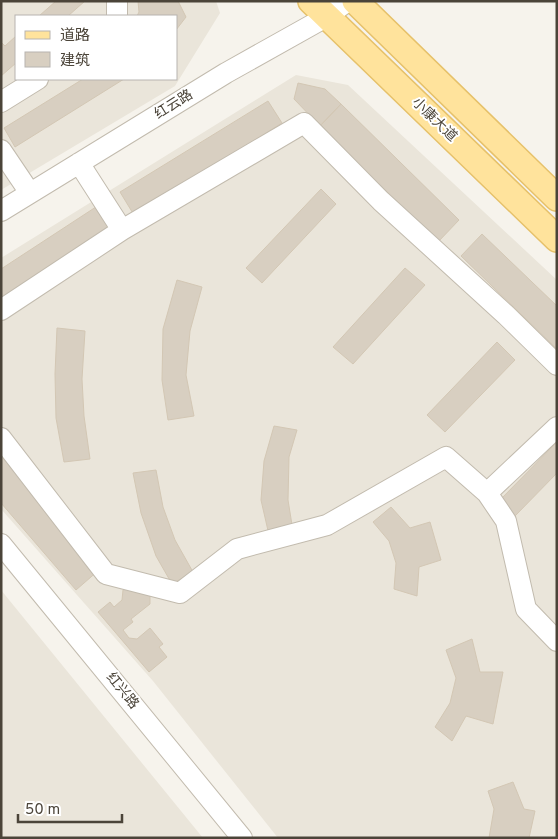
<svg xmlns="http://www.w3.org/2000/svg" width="558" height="839" font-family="Overpass,'Noto Sans SC',sans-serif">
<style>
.residential{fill:#eae5da;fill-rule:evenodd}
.building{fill:#d8cfc1;stroke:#d3c7b4}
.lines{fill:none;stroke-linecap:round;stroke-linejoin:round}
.minor-casing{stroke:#c2bbae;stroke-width:22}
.major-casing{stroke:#e6c16a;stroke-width:28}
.minor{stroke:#fff;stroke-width:20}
.major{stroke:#ffe39c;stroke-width:25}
.labels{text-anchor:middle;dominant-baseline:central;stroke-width:4;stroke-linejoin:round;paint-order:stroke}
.street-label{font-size:14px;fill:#4b4439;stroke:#fff}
</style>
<rect width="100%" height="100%" fill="#f6f3ec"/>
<path class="residential" d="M1 1H216L220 13 175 86 1 190ZM16 16H176V79H16Z
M296 75 348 85 557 280V838H278L153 681 1 509V258Z
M1 590 203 838H1Z"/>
<path class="building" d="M56 1H85L68 16H39Z
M138 1H178L186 17 176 30V16H137L139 12Z
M16 36V63L1 76V42L5 46Z
M83 79H124L15 147 4 128Z
M298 83 325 89 341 104 320 126 294 99Z
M268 101 282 123 134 215 120 192Z
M341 104 459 220 438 242 320 126Z
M321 189 336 204 262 283 246 268Z
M102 203 116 226 1 302V269Z
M482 234 557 306V349L461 256Z
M405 268 425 285 353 364 333 347Z
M177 280 202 287 190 331 186 375 194 416 168 420 162 380 163 329Z
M57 328 85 331 82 379 84 416 90 459 64 462 56 418 55 374Z
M497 342 515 360 445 432 427 415Z
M274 426 297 430 289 457 288 500 293 531 269 535 261 500 264 461Z
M557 442V473L515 516 499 501Z
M1 456 99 570 76 590 1 503Z
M156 470 163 507 175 540 193 572 172 584 156 556 141 513 133 473Z
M391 507 410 528 430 522 441 560 419 567 417 596 394 589 396 563 389 541 373 522Z
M131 583 150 593V604L131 619 133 622 123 630 129 638 137 639 150 628 163 644 159 647 167 657 149 672 98 612 110 602 114 607 122 600 123 590Z
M472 639 480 672H503L493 724 466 716 452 741 435 727 450 703 456 678 446 650Z
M513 782 524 809 535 811 529 838H489L494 809 488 791Z"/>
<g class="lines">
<defs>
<path id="minor" d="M117 16V1
M1 102 38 79
M1 150 30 193
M1 211 226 73 326 17 348 1
M122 230 304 123 381 201 506 315 557 365
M1 310 122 230 79 163
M1 438 106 574 180 593 237 549 327 525 446 457 487 493 506 521 526 609 557 641
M487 493 557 427
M1 544 242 838"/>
<path id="major" d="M311 1 557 239
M355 1 557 198"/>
</defs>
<use href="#minor" class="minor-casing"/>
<use href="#major" class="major-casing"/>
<use href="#minor" class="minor"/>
<use href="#major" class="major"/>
</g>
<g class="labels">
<g class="street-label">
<text transform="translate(174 105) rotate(-32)">红云路</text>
<text transform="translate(434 120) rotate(44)">小康大道</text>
<text transform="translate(122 691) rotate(51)">红兴路</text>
</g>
</g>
<rect width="558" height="839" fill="none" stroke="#4b4439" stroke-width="5"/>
<rect x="15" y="15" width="162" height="65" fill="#ffffff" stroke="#b7b4b0"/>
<rect x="25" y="31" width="25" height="8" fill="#ffe39c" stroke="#b7b4b0"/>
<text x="60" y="40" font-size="15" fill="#4b4439">道路</text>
<rect x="25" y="52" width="25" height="15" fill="#d8cfc1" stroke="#b7b4b0"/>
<text x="60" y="65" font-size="15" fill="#4b4439">建筑</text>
<path d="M18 814v8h104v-8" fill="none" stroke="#4b4439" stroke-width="2.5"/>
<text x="25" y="814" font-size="15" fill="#4b4439" stroke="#ffffff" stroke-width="4" paint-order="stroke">50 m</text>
</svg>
